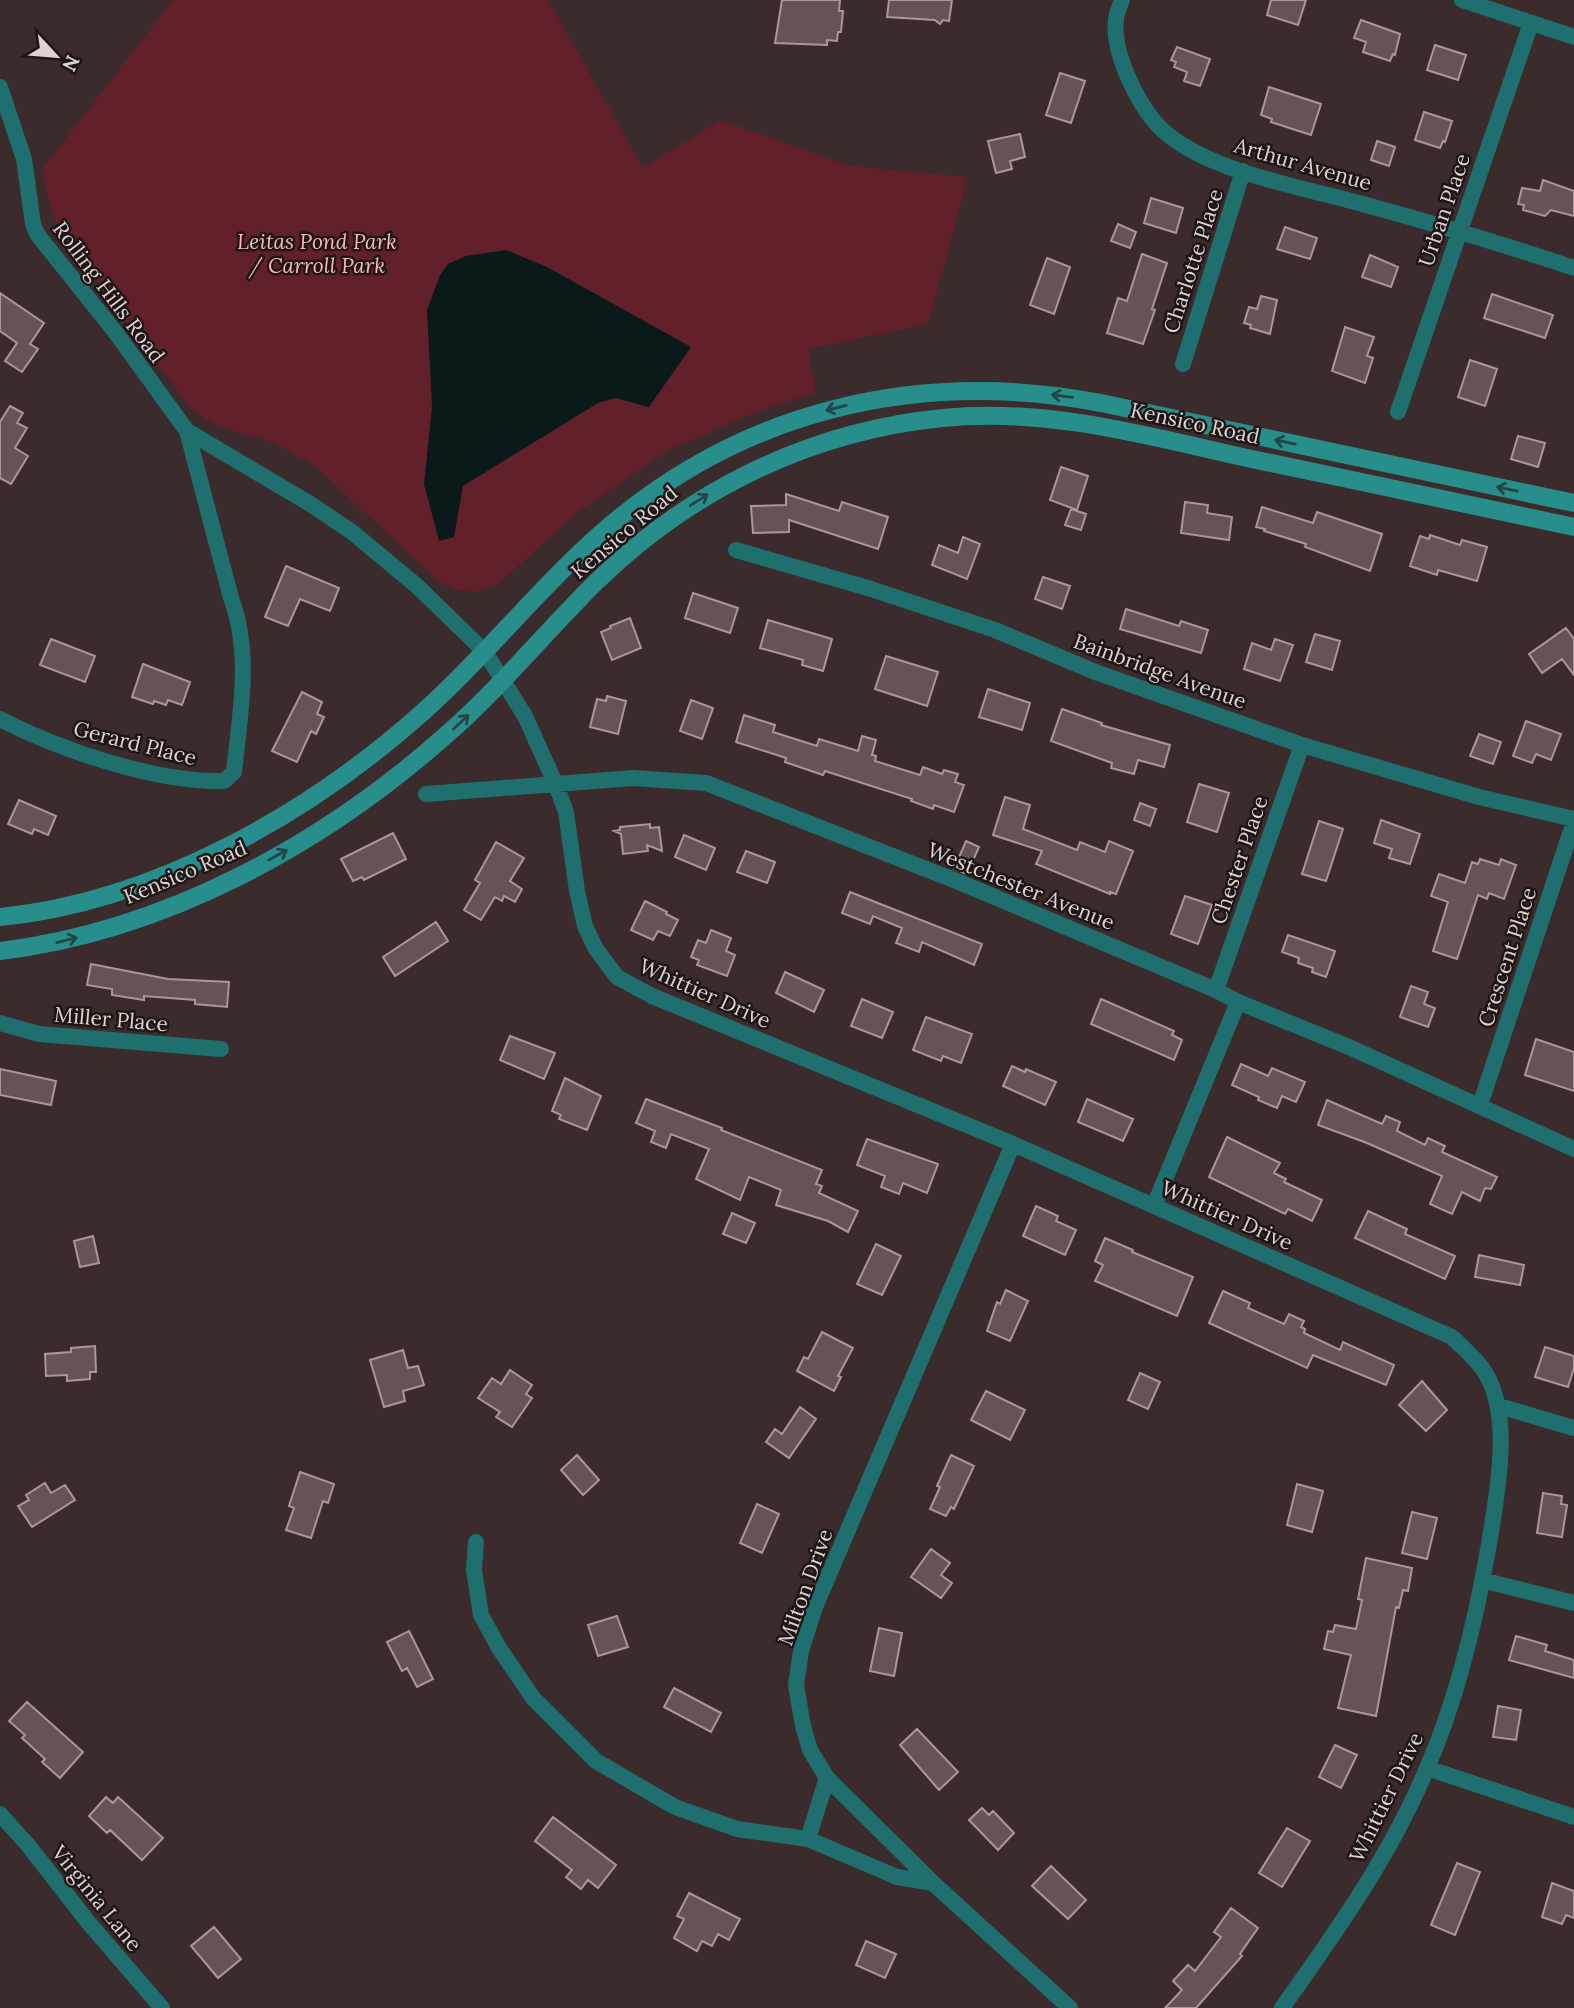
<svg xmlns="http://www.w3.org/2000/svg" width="1574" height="2008" font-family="Lora,serif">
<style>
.green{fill:#62212a}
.water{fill:#0a1919}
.building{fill:#665354;stroke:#ac9697;stroke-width:2}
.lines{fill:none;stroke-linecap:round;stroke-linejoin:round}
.street{stroke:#1e6f6e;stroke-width:16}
.secondary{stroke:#278e8c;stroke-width:18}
.oneway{stroke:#224645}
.labels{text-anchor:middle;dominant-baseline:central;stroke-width:5;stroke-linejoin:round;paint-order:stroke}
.street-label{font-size:21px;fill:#ded2d3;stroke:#1e1616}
.park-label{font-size:21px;font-style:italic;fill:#fdb7bb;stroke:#1e1616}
</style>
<rect width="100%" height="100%" fill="#3c2b2c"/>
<path class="green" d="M173 0H548L643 168 721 120 850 166 968 177 928 324 808 349 816 393 771 406 669 450 578 512 498 584 480 591H469L454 589 437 580 314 465 272 442 217 426 191 409 67 242C53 219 45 195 43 168Z"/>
<path class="water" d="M506 250 547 267 691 347 649 407 615 398 598 403 463 486 454 537 439 541 424 484 432 407 427 310 440 275 448 264 466 256Z"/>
<path class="building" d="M782 0H840L839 11H843L841 32H838L837 41 827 40V45L775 43Z
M889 0H952L949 21 943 20 940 24 935 20 887 17Z
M1271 0H1306L1298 25 1267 15Z
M1361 20 1400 34 1395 55 1393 54 1390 61 1363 52 1366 42 1354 38Z
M1435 45 1466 55 1458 80 1427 70Z
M1177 47 1210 59 1200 86 1184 81 1187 72 1174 67 1176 62 1171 60Z
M1060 73 1085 81 1071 123 1046 115Z
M1269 87 1321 104 1311 135 1271 122 1272 119 1261 115Z
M1424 112 1452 121 1445 142 1443 141 1440 148 1415 140Z
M1020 134 1025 157 1010 161 1012 169 996 173 988 141Z
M1377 141 1395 147 1389 166 1371 160Z
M1543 180 1574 191V216L1551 210 1545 216 1523 210 1524 205 1518 204 1522 188 1540 191Z
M1151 198 1183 208 1176 233 1144 223Z
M1118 224 1136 232 1130 248 1111 241Z
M1285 227 1317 238 1310 259 1277 249Z
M1142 254 1167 263 1152 309 1155 310 1143 344 1107 333 1118 298 1127 301Z
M1370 255 1398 267 1391 287 1362 277Z
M1047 258 1070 267 1054 314 1030 305Z
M0 293 44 323 30 344 38 349 22 372 5 361 17 343 0 331Z
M1492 294 1553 315 1545 338 1484 318Z
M1261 296 1277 300 1270 334 1250 328 1251 325 1244 323 1249 307 1257 309Z
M1345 327 1374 337 1367 356 1373 358 1365 383 1332 371Z
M1470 360 1497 369 1485 406 1458 397Z
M10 406 23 413 17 423 27 428 15 448 28 456 11 484 0 478V422Z
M1518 436 1545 443 1538 467 1511 459Z
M1061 467 1088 476 1077 510 1050 500Z
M786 494 839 511 842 502 888 517 878 549 789 520V532L753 533 751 506 786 505Z
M1185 502 1208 505 1207 513 1232 517 1229 540 1181 533Z
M1262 507 1313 523 1317 512 1382 534 1370 571 1305 547 1306 544 1264 531 1265 529 1256 527Z
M1071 509 1086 514 1081 530 1065 525Z
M1430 535 1460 545 1462 540 1487 547 1477 581 1438 570 1437 575 1410 566 1420 536 1429 539Z
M963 537 980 544 967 579 932 565 939 545 958 553Z
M286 566 339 588 330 611 300 599 288 626 265 617Z
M1043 577 1070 586 1062 609 1035 599Z
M693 593 738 608 730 633 685 618Z
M1126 609 1179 626 1181 621 1208 630 1201 653 1120 629Z
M630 618 641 648 612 660 601 632 611 628 610 626Z
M768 620 832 639 823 671 802 665 803 660 760 648Z
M1566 628 1574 639V675L1562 659 1542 673 1529 654Z
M1315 634 1340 641 1332 670 1306 662Z
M51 639 95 656 85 682 40 665Z
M1275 639 1293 645 1280 681 1244 669 1252 643 1271 650Z
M886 656 938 672 927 706 875 689Z
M143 664 190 682 182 705 168 700 166 705 154 701 153 704 132 697Z
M988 689 1030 703 1022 730 979 717Z
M302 692 322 702 317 714 324 717 316 734 311 731 297 762 272 751Z
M607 696 626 701 618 734 590 727 597 699 606 701Z
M691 700 713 708 702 739 680 731Z
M1062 709 1102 723 1101 725 1170 745 1164 767 1138 760 1134 774 1111 768 1112 763 1051 741Z
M744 715 775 725 773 732 817 746 819 739 858 751 862 736 876 740 872 755 876 756 875 761 920 775 923 767 942 774 944 770 958 774 955 782 964 785 954 812 934 805 933 809 911 801 912 799 825 771 823 775 785 762 786 758 736 742Z
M1526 721 1561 734 1551 760 1536 754 1532 763 1513 756Z
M1479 734 1501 742 1493 764 1470 756Z
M1199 784 1229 793 1217 832 1187 822Z
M1005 797 1030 805 1023 829 1077 850 1080 842 1105 852 1109 841 1133 851 1116 894 1110 892V894L1036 864 1042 851 993 835Z
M19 800 56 816 48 835 34 829 32 834 8 824Z
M1140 803 1156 809 1150 826 1134 820Z
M1381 820 1420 834 1410 864 1389 858 1392 849 1374 843Z
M1319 821 1343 829 1326 881 1302 874Z
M650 824V828L659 827 662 851 647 845 648 851 623 854 621 834 614 831 620 830V827Z
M393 833 406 859 364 880 362 877 353 881 341 859Z
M684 835 715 848 706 870 675 857Z
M966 841 979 847 967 874 954 869Z
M496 842 524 858 510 881 522 889 515 902 504 896 502 901 495 897 481 920 464 910 480 883 475 880Z
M746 851 775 862 767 883 737 872Z
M1480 859 1499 865 1501 859 1516 865 1504 899 1489 893 1487 899 1478 895 1457 959 1433 951 1448 902 1431 896 1439 874 1465 883 1472 862 1478 864Z
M850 892 982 944 974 965 922 942 919 952 896 943 902 928 873 916 870 924 842 913Z
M1185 896 1212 905 1198 944 1171 934Z
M645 901 667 912 666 914 678 920 670 936 658 931 653 940 631 930Z
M436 922 448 941 395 976 383 957Z
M711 930 731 938 726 951 735 955 727 976 697 965 699 960 691 957 698 940 706 943Z
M1288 935 1335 951 1326 977 1312 972 1313 968 1298 963 1299 958 1282 952Z
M91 964 168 979 229 982 227 1007 195 1004V1000L144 996V1000L112 995V989L87 985Z
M785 972 824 990 814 1012 776 993Z
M1411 986 1428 992 1424 1004 1435 1008 1428 1027 1400 1017Z
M862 999 893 1012 882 1038 851 1026Z
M1101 999 1174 1031 1172 1035 1182 1040 1174 1060 1091 1024Z
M926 1017 972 1034 961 1063 943 1056 941 1061 913 1050Z
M510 1036 555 1053 544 1079 500 1060Z
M1536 1039 1574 1052V1091L1525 1075Z
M1241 1064 1268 1076 1272 1068 1305 1082 1296 1102 1282 1096 1277 1108 1258 1100 1259 1097 1232 1085Z
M1012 1066 1025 1072 1026 1069 1056 1082 1045 1105 1003 1086Z
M0 1069 56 1081 51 1105 0 1095Z
M565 1078 601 1096 587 1130 559 1119 561 1115 552 1111Z
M646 1099 722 1128 721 1130 822 1170 816 1184 822 1186 819 1193 858 1211 848 1232 828 1221 776 1205 781 1190 749 1177 740 1200 696 1179 709 1149 671 1134 666 1148 651 1142 655 1131 636 1123Z
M1087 1099 1133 1119 1123 1141 1078 1122Z
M1327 1100 1382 1124 1386 1116 1400 1122 1397 1131 1425 1145 1428 1138 1445 1146 1442 1152 1497 1177 1491 1189 1485 1188 1480 1201 1462 1192 1452 1214 1430 1204 1442 1176 1367 1143 1318 1125Z
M1227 1137 1280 1163 1274 1173 1286 1179 1284 1182 1322 1200 1312 1221 1288 1209 1285 1214 1209 1177Z
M867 1139 938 1164 927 1193 903 1183 899 1194 881 1187 885 1176 857 1165Z
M1036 1206 1058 1216 1056 1221 1076 1230 1065 1255 1023 1236Z
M1368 1211 1407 1229 1405 1234 1455 1256 1445 1279 1355 1238Z
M732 1213 755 1223 746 1243 723 1234Z
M93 1236 99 1263 80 1267 74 1241Z
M1105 1238 1133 1250 1132 1252 1193 1277 1177 1316 1095 1281 1103 1265 1095 1261Z
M876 1244 901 1256 882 1295 857 1284Z
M1479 1255 1524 1265 1520 1285 1475 1277Z
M1006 1290 1028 1301 1010 1341 987 1331 997 1302 1000 1304Z
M1223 1291 1250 1303 1248 1308 1284 1324 1289 1314 1304 1321 1301 1327 1305 1329 1304 1333 1340 1350 1343 1342 1394 1365 1386 1385 1313 1355 1307 1368 1209 1323Z
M822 1332 853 1348 838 1376 841 1377 834 1391 797 1371 804 1357 808 1359Z
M95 1346 96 1372H90V1379L67 1381V1375L46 1376 45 1354 71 1352V1348Z
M1545 1347 1574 1356V1368L1568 1387 1535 1377Z
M403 1350 408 1368 418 1366 424 1385 403 1391 405 1401 384 1407 370 1360Z
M510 1370 532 1385 526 1394 532 1398 512 1427 496 1417 500 1412 478 1398 492 1378 501 1384Z
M1140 1373 1160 1382 1148 1409 1128 1400Z
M1422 1381 1447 1410 1426 1431 1399 1405Z
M986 1391 1025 1410 1010 1440 971 1420Z
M800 1407 816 1419 789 1458 766 1442 775 1429 782 1434Z
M577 1455 599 1480 583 1495 561 1470Z
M951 1455 974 1466 954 1509 951 1507 946 1516 930 1509 940 1487 937 1486Z
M300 1472 334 1484 328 1503 323 1501 311 1538 286 1530 294 1508 289 1506Z
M45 1483 51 1493 65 1485 75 1500 32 1527 18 1506 29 1500 26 1495Z
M1297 1484 1323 1491 1312 1532 1287 1525Z
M1543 1493 1562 1496 1561 1504 1567 1505 1562 1537 1537 1533Z
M757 1504 779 1514 762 1553 740 1543Z
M1412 1512 1437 1518 1427 1559 1402 1553Z
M931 1549 950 1563 941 1575 952 1583 941 1598 911 1577Z
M1366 1558 1412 1568 1408 1591 1403 1590 1399 1608 1396 1607 1376 1716 1338 1708 1351 1655 1324 1649 1328 1631 1333 1632 1335 1625 1356 1629 1362 1600 1358 1599Z
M617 1616 628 1647 598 1656 588 1625Z
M879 1628 902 1633 894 1676 870 1671Z
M409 1631 433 1679 417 1687 407 1668 402 1671 387 1642Z
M1516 1636 1547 1645 1545 1651 1574 1660V1678L1509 1660Z
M674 1688 721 1713 711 1732 664 1707Z
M27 1702 83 1752 60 1778 42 1762 45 1759 22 1738 25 1735 9 1721Z
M1498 1706 1521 1710 1516 1740 1493 1737Z
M917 1729 958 1772 939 1790 900 1745Z
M1335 1745 1357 1755 1341 1788 1319 1777Z
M106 1797 113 1803 118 1797 163 1838 142 1860 110 1830 107 1833 89 1816Z
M982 1808 989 1815 993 1811 1014 1833 998 1850 969 1820Z
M553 1817 616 1865 598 1888 588 1880 581 1889 566 1877 572 1870 535 1841Z
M1287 1828 1310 1841 1282 1887 1259 1873Z
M1457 1863 1480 1872 1455 1935 1431 1925Z
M1051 1866 1086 1900 1068 1919 1032 1886Z
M1552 1883 1574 1891V1918L1566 1915 1562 1924 1542 1917Z
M689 1893 740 1919 729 1940 718 1934 712 1946 702 1941 697 1951 674 1938 684 1919 677 1916Z
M1231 1908 1258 1928 1240 1954 1242 1956 1196 2008H1165L1182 1990 1173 1981 1188 1965 1195 1971 1221 1937 1214 1932Z
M214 1927 241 1959 218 1978 191 1946Z
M866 1941 896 1954 885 1978 856 1965Z"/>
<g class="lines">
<path class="street" d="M1122 0C1120 6 1116 14 1116 20 1112 54 1141 113 1167 134 1214 173 1306 188 1366 205 1436 224 1505 245 1574 268
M1462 0 1574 37
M0 87 24 159 33 224 37 234 116 333 187 431 231 598C252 654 240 713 234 772L224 781C157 783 60 750 0 719
M1183 364 1243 171
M1398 412 1531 23
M187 431 312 505 352 532 417 586 485 652 525 716 556 785 566 812 577 891 585 926 596 949 617 977 652 996 1013 1144 1452 1337C1462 1347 1474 1357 1482 1368 1514 1411 1497 1494 1489 1544 1476 1620 1458 1697 1427 1768 1391 1855 1336 1932 1282 2008
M736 550 871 589 995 630 1098 673 1302 745 1479 797 1574 819
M426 794 633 778 706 783 959 882 1216 990 1238 1002 1349 1047 1574 1149
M1216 990 1302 745
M0 1023 39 1034 221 1049
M1480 1105 1574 822
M1013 1144 815 1607 801 1651 796 1685 803 1726 810 1750 827 1778 933 1883 1070 2008
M1154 1206 1238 1002
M1499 1406 1574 1428
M476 1542 474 1570 481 1615 499 1648 533 1698 596 1761 675 1807 737 1829 808 1839 897 1877 933 1883
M1482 1580 1574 1603
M1427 1768 1574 1817
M0 1814 28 1845 88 1922 162 2008
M808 1839 827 1778"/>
<path class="secondary" d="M0 917C154 902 309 814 423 712 485 657 536 591 598 536 739 410 917 368 1101 403L1574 503
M0 951C165 931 322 845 445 736 498 690 543 635 593 585 688 491 809 431 943 418 1045 407 1148 436 1247 458 1356 481 1465 503 1574 527"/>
</g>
<defs><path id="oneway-shaft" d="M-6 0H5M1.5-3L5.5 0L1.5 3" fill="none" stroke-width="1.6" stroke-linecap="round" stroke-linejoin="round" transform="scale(1.75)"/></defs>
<g class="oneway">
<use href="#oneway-shaft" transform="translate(1062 396) rotate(-172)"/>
<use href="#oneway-shaft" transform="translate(836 408) rotate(166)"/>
<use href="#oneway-shaft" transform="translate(1285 442) rotate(-168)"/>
<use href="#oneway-shaft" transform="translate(1507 489) rotate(-168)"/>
<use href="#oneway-shaft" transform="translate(699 500) rotate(-32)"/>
<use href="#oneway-shaft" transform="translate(461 722) rotate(-43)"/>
<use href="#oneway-shaft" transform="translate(278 855) rotate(-29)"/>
<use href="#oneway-shaft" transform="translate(67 940) rotate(-14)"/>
</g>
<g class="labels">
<g class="street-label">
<text transform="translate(1303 164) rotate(16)">Arthur Avenue</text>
<text transform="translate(1444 210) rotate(-71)">Urban Place</text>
<text transform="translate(1193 261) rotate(-72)">Charlotte Place</text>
<text transform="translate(109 292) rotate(53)">Rolling Hills Road</text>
<text transform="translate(1195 423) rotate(12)">Kensico Road</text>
<text transform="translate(624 532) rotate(-40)">Kensico Road</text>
<text transform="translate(1160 671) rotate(20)">Bainbridge Avenue</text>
<text transform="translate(135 743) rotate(14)">Gerard Place</text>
<text transform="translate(1239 860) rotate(-71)">Chester Place</text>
<text transform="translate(185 872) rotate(-23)">Kensico Road</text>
<text transform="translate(1021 886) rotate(22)">Westchester Avenue</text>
<text transform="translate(1507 957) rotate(-72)">Crescent Place</text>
<text transform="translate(705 993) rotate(24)">Whittier Drive</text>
<text transform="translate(111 1019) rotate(5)">Miller Place</text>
<text transform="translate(1227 1215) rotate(24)">Whittier Drive</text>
<text transform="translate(805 1587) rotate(-70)">Milton Drive</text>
<text transform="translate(1386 1797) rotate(-64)">Whittier Drive</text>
<text transform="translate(97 1898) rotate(51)">Virginia Lane</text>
</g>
<g class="park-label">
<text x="317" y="241">Leitas Pond Park<tspan x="317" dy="24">/ Carroll Park</tspan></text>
</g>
</g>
<g transform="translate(56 56) rotate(116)" stroke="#1e1616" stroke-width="5" paint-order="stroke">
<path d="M0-5L12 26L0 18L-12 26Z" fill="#ded2d3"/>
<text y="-10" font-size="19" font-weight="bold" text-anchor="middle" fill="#ded2d3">N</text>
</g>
</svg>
